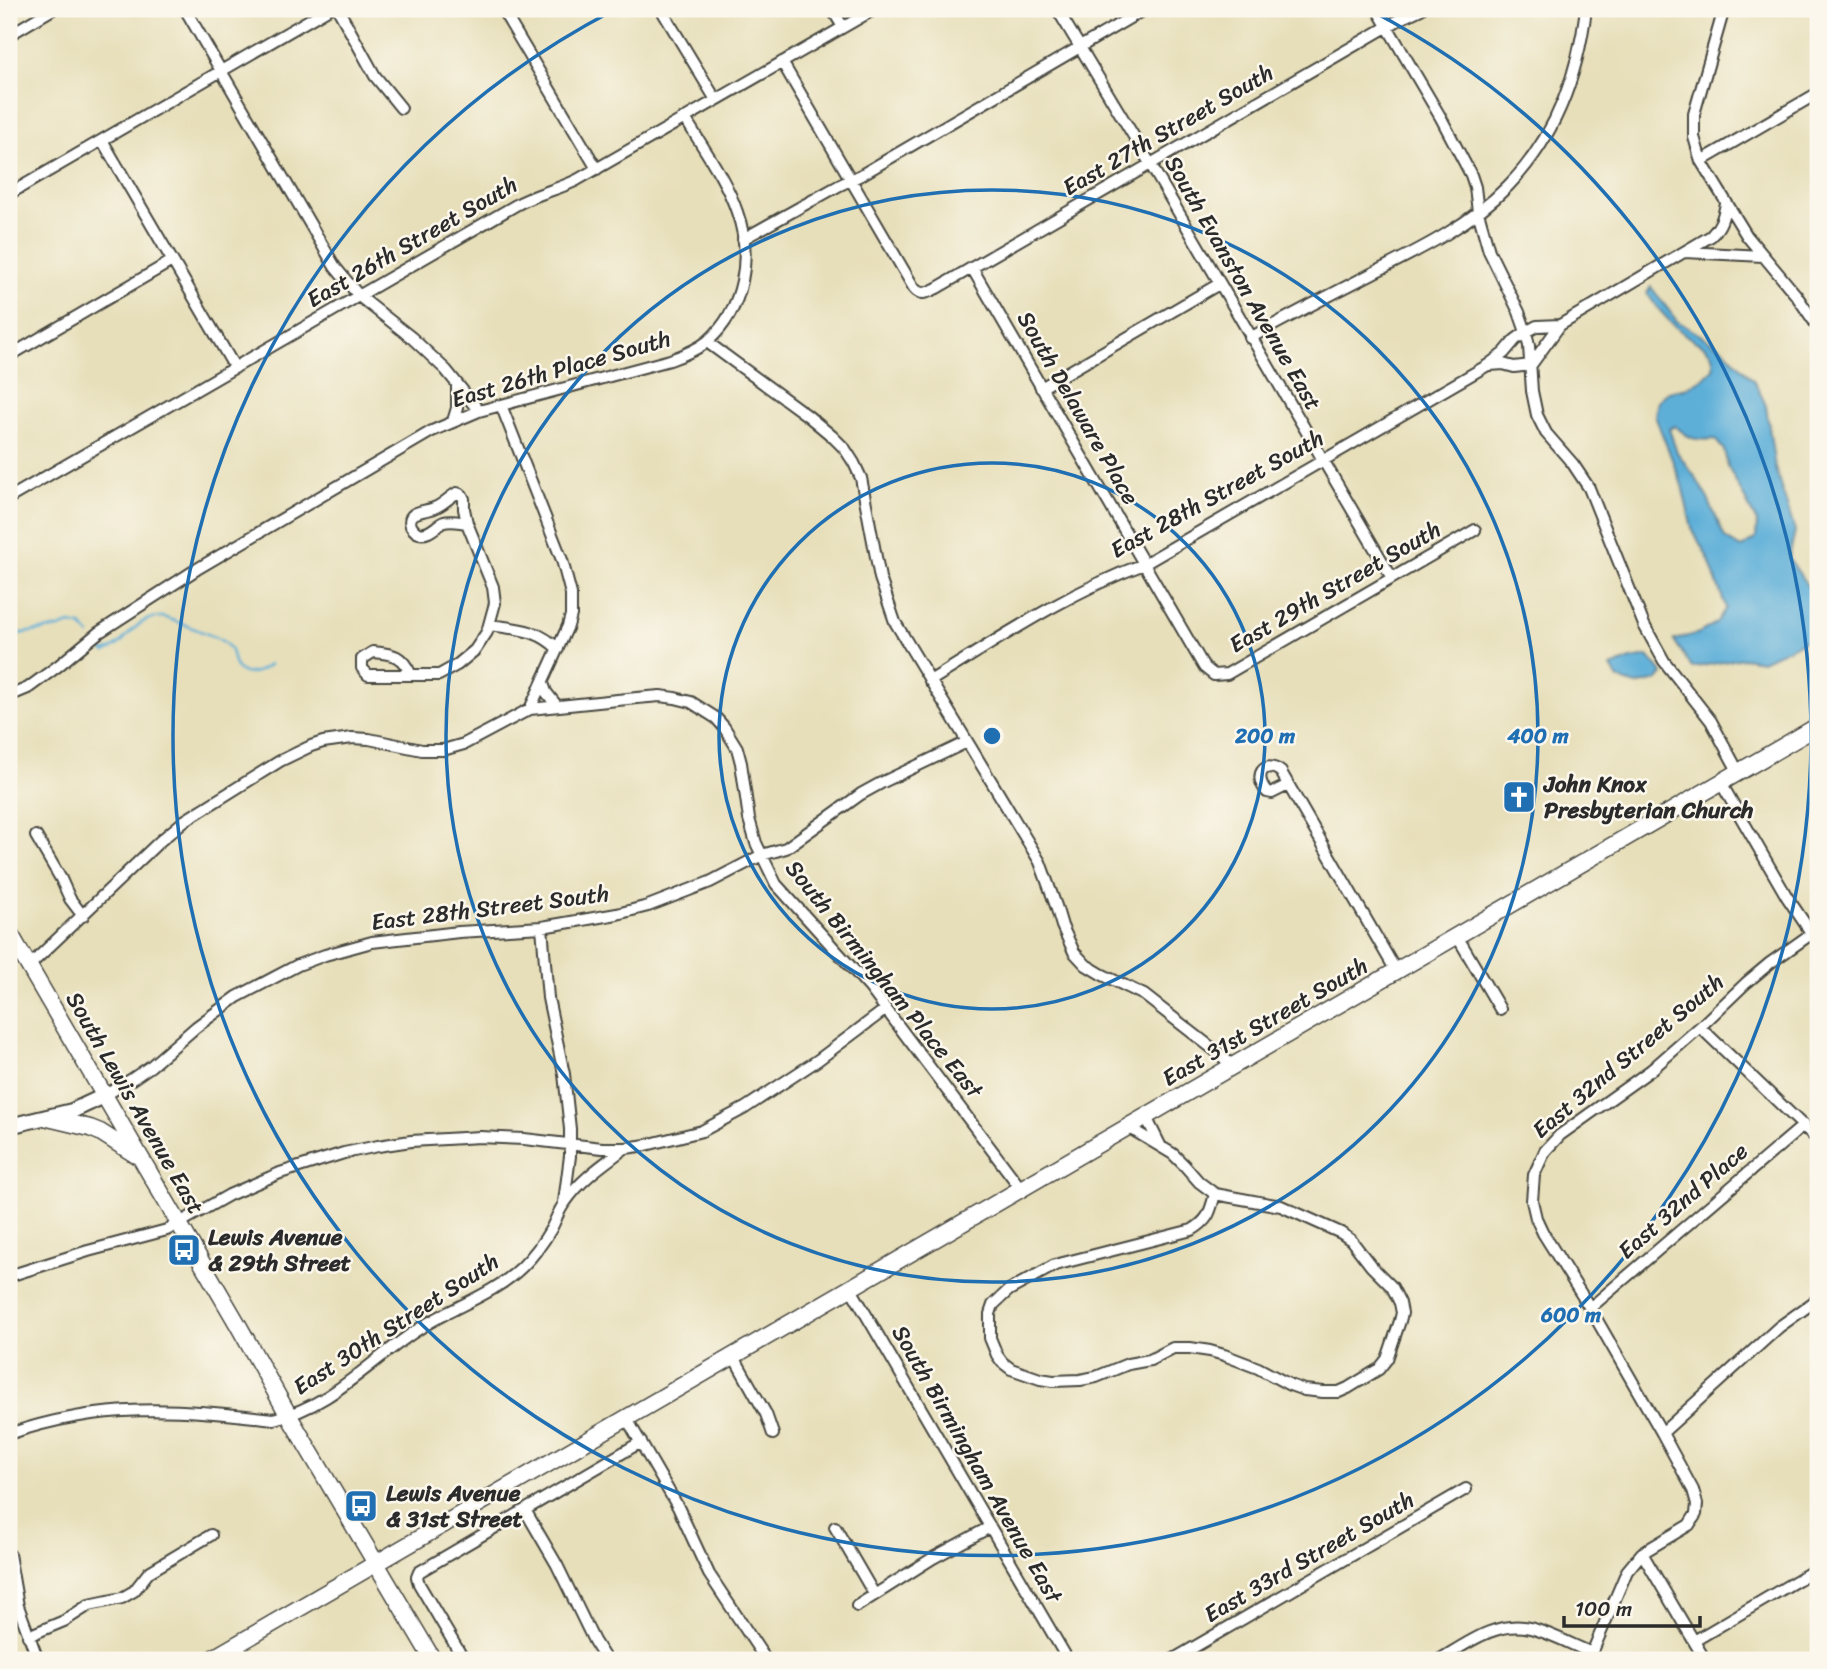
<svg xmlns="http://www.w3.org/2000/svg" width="1827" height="1669" font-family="Sriracha,sans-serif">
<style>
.water{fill:#5dafd8;stroke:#446d82;stroke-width:2;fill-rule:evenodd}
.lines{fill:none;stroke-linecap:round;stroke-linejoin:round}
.stream{stroke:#5dafd8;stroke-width:2.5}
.minor-casing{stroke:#474640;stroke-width:14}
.tertiary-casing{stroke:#474640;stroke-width:18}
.secondary-casing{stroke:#474640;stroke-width:19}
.minor{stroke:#fff;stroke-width:10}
.tertiary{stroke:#fff;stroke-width:14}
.secondary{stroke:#fff;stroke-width:16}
.ring{fill:none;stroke:#1f6fb2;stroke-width:3.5}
.labels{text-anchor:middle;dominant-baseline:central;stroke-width:5;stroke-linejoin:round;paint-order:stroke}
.street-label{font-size:23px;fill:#2b2b2b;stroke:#fbf7ec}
.poi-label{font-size:23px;font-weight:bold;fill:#2b2b2b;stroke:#fbf7ec;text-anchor:start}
.centre{fill:#1f6fb2;stroke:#fbf7ec;stroke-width:3.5}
.ring-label{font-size:21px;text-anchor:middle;font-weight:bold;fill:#1f6fb2;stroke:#fbf7ec;stroke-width:5;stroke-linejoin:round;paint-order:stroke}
</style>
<rect width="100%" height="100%" fill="#fbf7ec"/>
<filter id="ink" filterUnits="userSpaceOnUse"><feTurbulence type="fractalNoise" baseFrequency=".0143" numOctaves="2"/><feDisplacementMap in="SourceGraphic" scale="14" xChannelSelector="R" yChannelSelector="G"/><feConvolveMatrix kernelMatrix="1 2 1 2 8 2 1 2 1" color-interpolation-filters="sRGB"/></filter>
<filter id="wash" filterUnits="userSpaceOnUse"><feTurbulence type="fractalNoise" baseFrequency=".00686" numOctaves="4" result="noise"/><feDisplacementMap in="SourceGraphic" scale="28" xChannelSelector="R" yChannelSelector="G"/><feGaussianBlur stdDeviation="1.57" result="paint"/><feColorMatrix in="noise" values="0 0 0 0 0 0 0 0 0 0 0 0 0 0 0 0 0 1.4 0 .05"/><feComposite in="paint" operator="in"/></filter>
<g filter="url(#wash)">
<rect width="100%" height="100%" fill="#e7dfba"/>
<path class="water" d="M1651 287 1677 321 1725 350 1754 381 1763 399 1766 406 1775 468 1795 531 1789 558 1818 602V635L1762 661 1743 658 1692 668 1674 640 1699 633 1716 623 1726 608 1709 560 1692 529 1682 485 1655 416 1658 401 1668 392 1686 388 1702 379 1713 369C1714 361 1713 354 1707 349 1704 345 1697 343 1693 340 1674 328 1659 311 1647 293ZM1675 426C1690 439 1694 441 1715 439L1724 450 1728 467 1757 522 1756 538 1741 548 1725 538 1708 499 1696 478 1677 452 1669 429Z
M1648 656 1663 674 1658 680 1636 685 1618 679 1611 667 1631 659Z"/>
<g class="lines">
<path class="stream" d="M9 635 59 628 70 624 81 626 90 635
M97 646 105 652C129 644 132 617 162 617 166 617 219 638 222 641 237 651 230 661 237 668 246 679 261 671 270 664"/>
</g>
</g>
<g filter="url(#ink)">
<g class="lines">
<defs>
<path id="minor" d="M185 9 335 267 359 296 412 338 446 370 479 411
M338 9 375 76 401 108
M502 9 597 169
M661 9 716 100
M832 9 843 27
M1057 9 1145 155 1392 578
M1377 9 1441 118 1471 175 1475 187 1478 212 1489 251 1519 312 1526 332 1529 346 1532 391 1537 415 1546 433 1573 464 1589 488 1644 625 1664 661 1711 721 1739 773
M1724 9 1694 114V137L1701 161 1747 236 1796 295 1818 327
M9 35 53 9
M782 62 914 288C921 297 928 292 937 288L1402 18 1421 9
M102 140 235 368
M1701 161 1818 93
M9 194 328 9
M743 239 840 185 861 175 1145 9
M1685 252 1763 256
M972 268 1204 667 1214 675 1227 674 1475 530
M1250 338C1291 315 1332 294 1373 273 1421 249 1470 225 1508 186 1555 138 1578 75 1586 9
M707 342 808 416 832 436 845 449 854 463 861 478 880 578 895 622 1040 862 1056 906 1062 926 1074 952 1086 965 1101 974 1144 995 1217 1052 1234 1067
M9 356 172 261
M1490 365 1503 364 1514 367 1531 365 1560 325 1711 236C1721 226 1723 218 1726 204
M1041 388 1219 284
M501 405 562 560 571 594V615L568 626 530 709
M453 421 457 408V386
M9 498 516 205C535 194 557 190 577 180L875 9
M490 625C517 629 538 629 558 649
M411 675C402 655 394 654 373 652L362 659V668L368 675H439L457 665 475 650 487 632 495 603 493 587 467 523 464 509V499L462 495 457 493C449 497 443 505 434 508 425 512 406 510 411 526 413 529 415 532 419 533 429 536 436 525 444 522 451 520 460 522 467 523
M930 681C1000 638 1067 593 1144 564L1488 365 1504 353 1515 340 1526 332 1537 326 1560 325
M543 683 546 692 557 706
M9 696 28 688 58 666 98 633 197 569 432 431 479 411 670 360C684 355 697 350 708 341 744 309 753 256 737 212 726 179 703 148 685 118
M1721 783 1787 897 1818 943
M1288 785 1272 793 1267 792C1252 775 1265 759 1281 772L1396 971
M36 836 61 879 70 899 83 916
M542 927 548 998 564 1074 570 1129V1156L564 1202
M1457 936 1500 1009
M29 966 159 842 184 821 280 761 311 746 323 742 352 738 369 739 422 750H443L464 744 530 709 637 698 660 696 675 698 691 702 716 718 724 727 737 748 741 763 749 819 756 843 776 884 870 988 1022 1190
M1700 1027 1818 1140
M104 1096 132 1079 151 1066 196 1027 237 997 298 965 325 955 372 942 459 932 542 927 617 914 648 906 710 882 762 855 786 848 861 794 881 783 967 742
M1146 1117 1161 1147
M1128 1127 1173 1154 1185 1166 1199 1182 1215 1194
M1215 1194 1281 1206 1341 1233 1351 1240 1371 1266 1392 1287 1400 1303 1402 1313 1400 1321 1387 1359 1379 1369 1348 1388 1339 1392H1323L1304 1390 1290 1385 1258 1368 1224 1355 1210 1351 1190 1348H1173L1150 1360 1128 1364 1096 1377 1080 1380 1053 1381 1040 1379 1011 1369 1002 1362 997 1355 990 1338V1314L993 1305 1009 1290 1055 1265 1192 1230C1209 1220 1210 1212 1215 1194Z
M9 1276 88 1251 167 1230 229 1195 280 1173 344 1153 378 1146 411 1141 480 1137 524 1139 602 1148H626L646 1145 702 1131 745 1108 818 1060 886 1009
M851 1289 1068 1660
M1590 1308 1804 1125
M734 1357 766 1414 773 1434
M627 1419 678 1507 709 1574 766 1660
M1662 1433 1779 1327 1818 1299
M9 1434C102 1402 177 1408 273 1419 331 1408 373 1357 422 1327 455 1306 493 1295 522 1267 533 1256 543 1243 551 1229 556 1220 559 1209 566 1201 581 1179 604 1164 625 1148
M525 1510 557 1565 594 1641 606 1660
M835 1527 874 1594
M1642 1553 1705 1660
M9 1554 18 1606 38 1660
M857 1606 933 1558 990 1527
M28 1636 64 1621 89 1605 122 1598 134 1591 149 1572 211 1535
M1694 1641 1818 1568
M237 1645 246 1660
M464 1660 419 1584 417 1577 419 1572 641 1442
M1172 1660 1466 1489
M1439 1660C1466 1644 1497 1620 1530 1628 1551 1633 1572 1645 1592 1653
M1589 1660 1627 1571 1642 1553 1689 1525 1696 1514 1697 1504 1693 1490 1662 1433 1590 1308 1543 1233 1536 1218 1532 1201 1534 1175 1545 1151 1560 1135 1651 1070 1700 1027 1746 983 1770 963 1811 934"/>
<path id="tertiary" d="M9 1126 72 1111 104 1096"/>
<path id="secondary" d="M9 932 237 1323 289 1416 433 1660
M48 1118 90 1128 100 1132 136 1155
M210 1660 1818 726"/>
</defs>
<use href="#minor" class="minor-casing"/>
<use href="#tertiary" class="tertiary-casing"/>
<use href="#secondary" class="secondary-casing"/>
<use href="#minor" class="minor"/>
<use href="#tertiary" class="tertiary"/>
<use href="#secondary" class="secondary"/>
</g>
</g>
<g class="ring">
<circle cx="992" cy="736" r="273"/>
<circle cx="992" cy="736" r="546"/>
<path d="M1370 10A819 819 0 1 1 614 10"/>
</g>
<defs>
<symbol id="church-square" viewBox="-11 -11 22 22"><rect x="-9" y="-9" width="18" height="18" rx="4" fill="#1f6fb2" stroke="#fbf7ec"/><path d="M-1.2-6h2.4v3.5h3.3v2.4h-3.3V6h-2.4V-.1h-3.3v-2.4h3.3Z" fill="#fff"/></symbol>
<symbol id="bus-square" viewBox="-11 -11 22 22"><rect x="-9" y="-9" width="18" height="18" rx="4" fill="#1f6fb2" stroke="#fbf7ec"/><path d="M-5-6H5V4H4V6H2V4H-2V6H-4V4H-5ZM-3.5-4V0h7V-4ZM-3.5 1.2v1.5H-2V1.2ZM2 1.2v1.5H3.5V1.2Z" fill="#fff"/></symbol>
</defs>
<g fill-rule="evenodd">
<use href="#church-square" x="1500" y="778" width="38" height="38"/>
<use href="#bus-square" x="165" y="1231" width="38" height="38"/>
<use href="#bus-square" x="342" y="1487" width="38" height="38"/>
</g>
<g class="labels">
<g class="street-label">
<text transform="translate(1168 130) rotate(-30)">East 27th Street South</text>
<text transform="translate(412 242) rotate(-30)">East 26th Street South</text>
<text transform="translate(1243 283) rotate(60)">South Evanston Avenue East</text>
<text transform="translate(561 369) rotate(-16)">East 26th Place South</text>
<text transform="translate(1078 408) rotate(60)">South Delaware Place</text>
<text transform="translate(1217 494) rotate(-29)">East 28th Street South</text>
<text transform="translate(1335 587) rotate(-30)">East 29th Street South</text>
<text transform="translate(490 908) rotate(-7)">East 28th Street South</text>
<text transform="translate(884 979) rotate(51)">South Birmingham Place East</text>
<text transform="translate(1265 1022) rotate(-30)">East 31st Street South</text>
<text transform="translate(1628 1056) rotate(-40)">East 32nd Street South</text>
<text transform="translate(135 1103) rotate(60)">South Lewis Avenue East</text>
<text transform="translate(1683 1201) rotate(-41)">East 32nd Place</text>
<text transform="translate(396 1324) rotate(-33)">East 30th Street South</text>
<text transform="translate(977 1464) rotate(60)">South Birmingham Avenue East</text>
<text transform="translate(1309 1557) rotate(-30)">East 33rd Street South</text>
</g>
<g class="poi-label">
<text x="1544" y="784">John Knox<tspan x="1544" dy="26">Presbyterian Church</tspan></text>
<text x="208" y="1237">Lewis Avenue<tspan x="208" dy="26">&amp; 29th Street</tspan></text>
<text x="386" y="1493">Lewis Avenue<tspan x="386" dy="26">&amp; 31st Street</tspan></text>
</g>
</g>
<circle cx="992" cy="736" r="10" class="centre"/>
<g class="ring-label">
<text x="1265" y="743">200 m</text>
<text x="1538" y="743">400 m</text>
<text x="1571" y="1322">600 m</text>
</g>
<rect width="1827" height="1669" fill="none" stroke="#fbf7ec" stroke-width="35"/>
<path d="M1564 1616v10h136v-10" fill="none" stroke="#2b2b2b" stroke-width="3.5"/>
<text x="1575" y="1616" font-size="21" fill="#2b2b2b" stroke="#fbf7ec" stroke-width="5" paint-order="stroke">100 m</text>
</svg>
